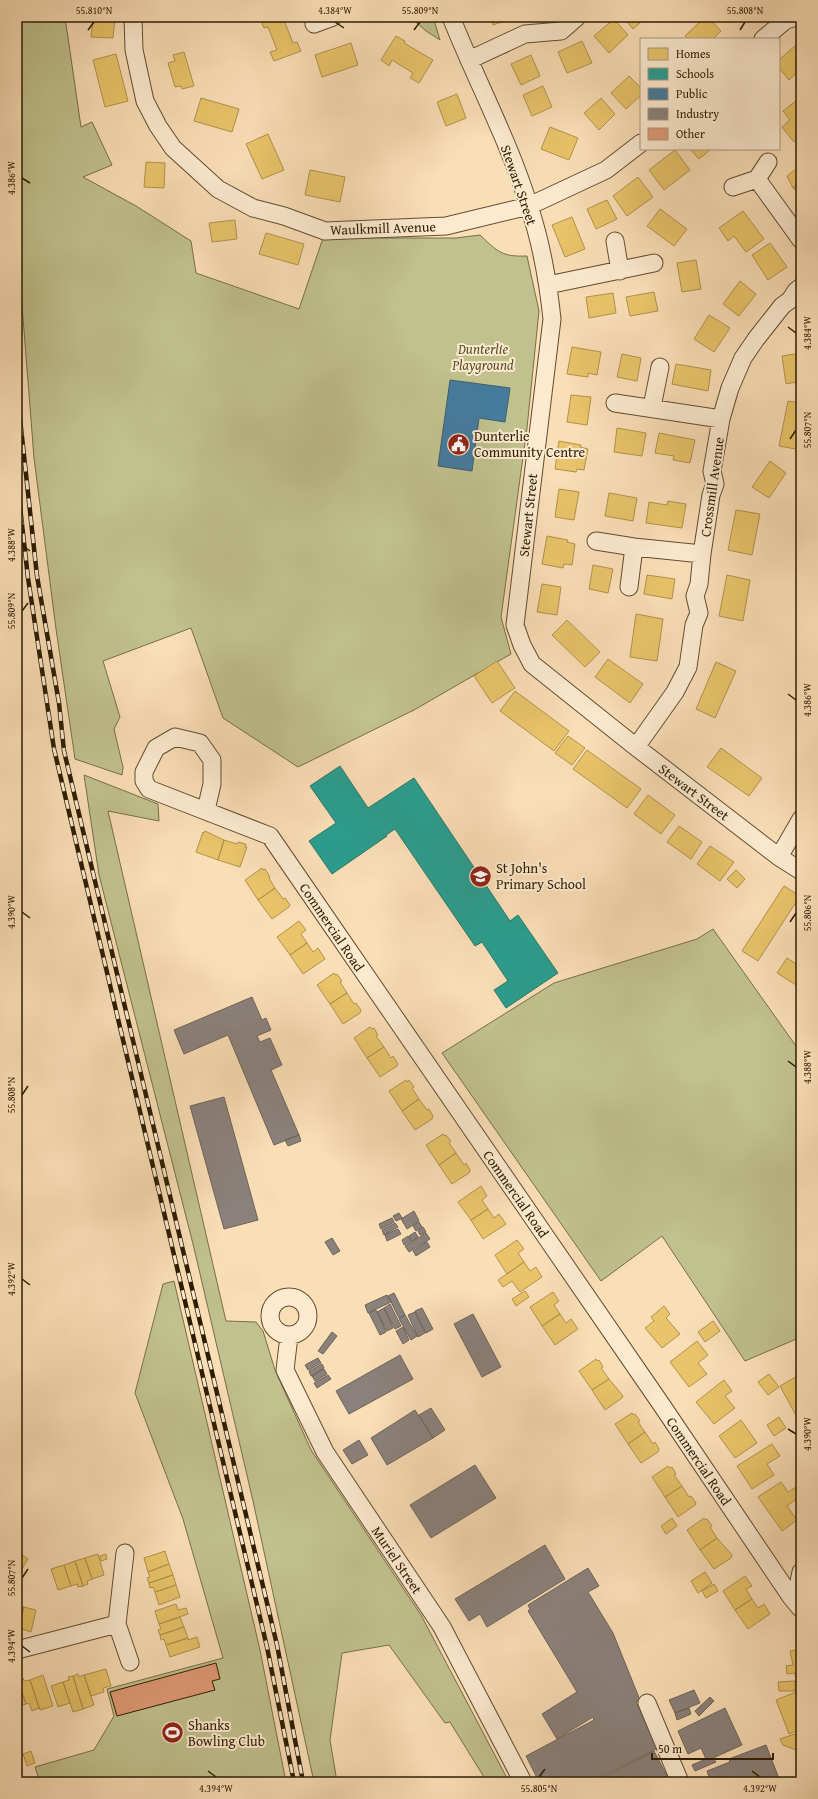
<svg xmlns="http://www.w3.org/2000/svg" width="818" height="1799" font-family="'Gentium Book Plus',serif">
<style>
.green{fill:#c0c18d;stroke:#776e48}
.homes{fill:#e9c46a;stroke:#b1924b}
.schools{fill:#2a9d8f;stroke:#2b7665}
.public{fill:#457b9d;stroke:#3e5e6e}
.industry{fill:#8a817c;stroke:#6e6357}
.building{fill:#df9a76;stroke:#2e1c02}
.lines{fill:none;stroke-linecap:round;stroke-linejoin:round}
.minor-casing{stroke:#614c2f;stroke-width:19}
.minor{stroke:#fcead0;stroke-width:17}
.rail-casing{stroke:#2e1c02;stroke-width:4.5}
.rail{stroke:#fcead0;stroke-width:3;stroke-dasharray:9;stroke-linecap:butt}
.ticks{fill:none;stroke:#2e1c02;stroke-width:1.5}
.labels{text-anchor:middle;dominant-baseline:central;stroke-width:4;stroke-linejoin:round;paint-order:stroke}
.street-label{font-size:14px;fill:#2e1c02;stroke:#fcead0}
.park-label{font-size:14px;font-style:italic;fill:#5a4e2c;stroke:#fcead0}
.poi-label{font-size:14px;fill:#2e1c02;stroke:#fcead0;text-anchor:start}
.neatline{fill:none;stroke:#2e1c02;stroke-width:1.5}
.ticks-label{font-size:10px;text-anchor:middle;fill:#2e1c02}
</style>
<rect width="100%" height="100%" fill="#fadeb6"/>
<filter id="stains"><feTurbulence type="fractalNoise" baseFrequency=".005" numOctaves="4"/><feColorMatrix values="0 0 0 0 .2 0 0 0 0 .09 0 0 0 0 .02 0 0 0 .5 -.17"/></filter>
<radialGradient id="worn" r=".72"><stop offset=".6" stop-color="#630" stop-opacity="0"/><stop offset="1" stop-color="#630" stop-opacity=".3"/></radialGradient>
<path class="green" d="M20 17H65L81 127 92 122 112 165 83 177 136 206 191 241 196 273 299 309 323 238H456L480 235C498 252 502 257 527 256L539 311 527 428 501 617 511 654 414 710 298 767 223 718 191 628 103 661 120 717 114 729 123 767 122 775 75 759 56 629 34 458 18 254V107Z
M410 17H433L440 40 426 31Z
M84 775 158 804 159 821 108 811 226 1321 256 1322 263 1331 275 1370 311 1450 421 1615 509 1782H487L450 1722 445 1723 389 1645 342 1653 330 1740 337 1782H314L253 1501 194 1248 99 875Z
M713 929 801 1053V1337L745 1361 662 1236 601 1281 442 1053 554 983 697 939Z
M174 1281 260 1650 286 1782H40L35 1767 94 1750 114 1716 107 1689 223 1658 183 1519 135 1393 163 1284Z"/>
<path class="homes" d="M93 17H115L113 38 91 37Z
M264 17H288L289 18 284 20 293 43 297 42 301 51 274 61 270 52 277 50 268 27 264 28 260 19Z
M491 17H513V18L493 25Z
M623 17H647L633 29Z
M705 17H708L721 31 713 39H688L685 36Z
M724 17H736L730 23Z
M614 19 628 35 609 53 594 36Z
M396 36 405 41 404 43 433 60 419 83 410 78 413 73 392 60 389 66 381 60Z
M582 41 592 63 567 73 558 52Z
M351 43 358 65 322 77 315 55Z
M796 45 801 50V69L789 80 779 68V60Z
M184 52 194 86 182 89 181 86 175 87 168 63 175 61 173 55Z
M116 54 128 101 105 107 93 60Z
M531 55 540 76 521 85 511 64Z
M629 76 641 88V95L626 109 611 93Z
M543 86 552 107 532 116 523 95Z
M457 94 466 118 446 126 437 102Z
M801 97V137L794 142 782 127 790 120 783 111Z
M201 98 239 109 232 132 194 121Z
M601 98 615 114 599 130 584 113Z
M550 127 578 138 569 160 541 149Z
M268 134 284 170 262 179 246 144Z
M690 149H711L699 159Z
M675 150 690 170 664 190 649 170Z
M146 162 165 163 164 188 144 187Z
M801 165V182L793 188 787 176Z
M310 170 345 177 340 202 305 195Z
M638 177 653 197 627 216 613 196Z
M801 182V196L793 188Z
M607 200 617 219 596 229 587 209Z
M660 209 687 229 674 246 647 226Z
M743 211 764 239 746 252 734 236 728 241 719 228Z
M572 217 585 249 565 257 552 225Z
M235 220 237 239 212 242 209 223Z
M266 233 304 244 298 265 259 254Z
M770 243 787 267 768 280 752 255Z
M696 260 701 289 682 292 677 263Z
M740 281 756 294 739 316 723 304Z
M654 292 658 311 630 316 626 297Z
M613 293 616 313 589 318 586 297Z
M709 315 730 328 714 352 694 339Z
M572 347 601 352 597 375 588 373V377L567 374Z
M801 353V381L786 384 782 356Z
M622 354 641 358 637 381 617 377Z
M676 364 711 370 708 391 672 384Z
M571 395 591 397 587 425 567 422Z
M788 401 801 403V450L779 446Z
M617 428 646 433 642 456 614 452Z
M659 433 695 440 690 463 673 460 674 456 655 453Z
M559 441 581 445 580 447 588 449 584 470 577 469 576 472 555 469Z
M770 461 786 473 769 498 752 487Z
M559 489 579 492 574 520 555 517Z
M609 493 637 498 633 521 605 516Z
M668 501 686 504 682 528 646 523 649 502 667 505Z
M736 510 760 514 752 555 728 550Z
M547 536 568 540 567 542 575 544 572 565 564 564 563 568 542 564Z
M593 565 613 569 608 593 589 589Z
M647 575 675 579 672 599 644 594Z
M727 575 750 580 743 621 719 616Z
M542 584 561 587 557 615 537 612Z
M636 614 663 619 657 661 630 657Z
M567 620 600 652 585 667 552 635Z
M608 659 643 684 630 703 595 677Z
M497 661 515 688 492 703 474 676Z
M716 662 736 671 715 718 696 709Z
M515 691 569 731 554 751 500 711Z
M568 736 585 748 572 765 555 753Z
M721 748 762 778 749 796 707 767Z
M587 750 641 789 627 808 573 769Z
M648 795 675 815 661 834 634 814Z
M679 826 702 842 691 859 667 842Z
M205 831 224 840 218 860 196 852 203 832 204 833Z
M224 840 237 844 238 842 246 844 245 847H247L240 867 218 860Z
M710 846 734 862 720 881 697 864Z
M262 868 263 870 265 869 270 877 269 878 275 888 258 900 245 880Z
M736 870 745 879 737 888 727 879Z
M784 886 800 896 758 961 742 951Z
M275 888 283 899 285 898 290 905 289 907 272 919 258 900Z
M299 921 306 930 301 934 307 943 290 955 277 937Z
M307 943 313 952 318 948 325 959 303 974 290 955Z
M787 958 801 967V988L777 973Z
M334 973 335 975 337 974 342 981 340 982 347 993 330 1004 317 985Z
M347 993 354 1004 356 1003 361 1010 360 1013 343 1024 330 1004Z
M370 1027 372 1029 374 1028 378 1035 376 1036 384 1047 367 1058 354 1038Z
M384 1047 391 1058 393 1056 398 1064 397 1066 380 1077 367 1058Z
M406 1080 407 1082 409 1080 414 1087 412 1088 419 1099 402 1111 389 1091Z
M419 1099 427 1110 429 1109 433 1116 432 1119 415 1130 402 1111Z
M443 1134 444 1136 446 1135 451 1141 449 1143 456 1153 439 1165 426 1145Z
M456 1153 464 1165 466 1163 470 1170 469 1173 452 1184 439 1165Z
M481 1186 487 1196 482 1200 488 1209 471 1220 458 1202Z
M488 1209 494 1218 499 1214 506 1224 483 1239 471 1220Z
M517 1240 524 1249 518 1253 524 1262 507 1274 495 1255Z
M524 1262 530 1271 536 1267 542 1277 520 1292 512 1281 503 1287 498 1280Z
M525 1291 529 1297 516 1306 512 1299Z
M553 1292 559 1301 554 1305 560 1314 542 1326 530 1307Z
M664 1306 670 1314 666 1318 680 1334 662 1348 645 1328 654 1321 651 1317Z
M560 1314 566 1323 571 1319 578 1329 555 1345 542 1326Z
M713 1321 720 1331 705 1342 698 1332Z
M697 1341 708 1355 698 1363 707 1374 689 1387 670 1362Z
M596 1359 597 1361 599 1360 603 1367 601 1368 609 1379 592 1390 579 1371Z
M769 1374 779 1387 768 1395 758 1382Z
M801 1374V1418L798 1419 780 1386Z
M609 1379 623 1396 622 1398 605 1410 592 1390Z
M724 1380 732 1391 725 1396 735 1408 714 1424 696 1402Z
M632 1413 633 1415 635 1414 640 1421 638 1422 645 1432 628 1444 615 1424Z
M779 1417 786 1428 774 1436 767 1425Z
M741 1420 757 1443 735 1458 719 1436Z
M645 1432 653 1444 655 1442 659 1449 658 1452 641 1463 628 1444Z
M772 1444 780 1456 767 1464 774 1475 752 1489 737 1466Z
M668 1466 670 1468 672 1467 676 1474 674 1475 682 1486 665 1497 652 1477Z
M781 1482 788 1492 799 1485 801 1487V1496L787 1506 797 1520 782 1531 758 1497Z
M682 1486 689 1497 691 1496 696 1503 695 1505 678 1517 665 1497Z
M672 1518 677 1526 666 1534 661 1526Z
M704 1518 706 1520 707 1519 712 1526 710 1527 717 1538 700 1550 687 1530Z
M717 1538 732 1555 731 1558 714 1569 700 1550Z
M165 1551 169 1564 148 1572 144 1558Z
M21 1554 28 1559 22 1569 17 1565V1560Z
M98 1554 104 1575 92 1579 85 1558Z
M106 1554 107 1559 101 1561 100 1556Z
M85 1558 92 1579 87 1581 88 1584 83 1586 75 1561Z
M75 1561 83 1586 78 1587 77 1584 71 1586 64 1565Z
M169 1564 173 1575 149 1583 147 1578 150 1577 148 1572Z
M64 1565 71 1586 58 1590 51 1569Z
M705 1572 712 1583 698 1593 691 1581Z
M173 1575 176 1585 155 1592 153 1587 150 1588 149 1583Z
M745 1576 752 1586 746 1589 752 1599 735 1610 723 1591Z
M714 1584 718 1591 706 1598 702 1591Z
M176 1585 180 1597 159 1605 155 1592Z
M752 1599 758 1608 764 1604 770 1614 748 1629 735 1610Z
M176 1604 178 1610 186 1608 188 1614 159 1624 155 1611Z
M17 1605 24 1607 18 1628H17Z
M24 1607 36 1610 31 1632 18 1628Z
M180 1617 184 1627 160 1635 158 1630 161 1629 159 1624Z
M184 1627 188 1638 166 1645 164 1639 161 1640 160 1635Z
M197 1637 200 1647 170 1657 166 1645 188 1638V1640Z
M801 1649V1681L796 1682 795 1673 787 1674 786 1666 793 1665 790 1651Z
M106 1669 111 1686 103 1688 104 1692 91 1696 84 1675Z
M78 1674 79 1677 84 1675 94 1705 83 1709 73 1676Z
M43 1675 53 1706 40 1710 30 1680Z
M73 1676 83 1709 73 1712 63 1682 69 1680 68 1677Z
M23 1678 24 1681 30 1680 39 1708 32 1711 29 1703 26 1704 18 1680Z
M17 1680 26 1704 17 1707Z
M795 1681V1691H779L778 1682Z
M63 1682 70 1703 58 1707 51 1686Z
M796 1692 801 1706V1729L789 1734 776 1700Z
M801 1732V1752L783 1745 780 1739Z
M31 1751 35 1763 27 1766 23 1754Z"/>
<path class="schools" d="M340 766 368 808 414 778 510 921 518 915 558 973 506 1008 494 990 508 981 482 942 475 946 395 829 386 835 387 836 332 874 309 841 336 823 310 786Z"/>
<path class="public" d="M450 380 510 388 505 422 479 418 472 471 438 466Z"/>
<path class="industry" d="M252 997 262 1020 266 1018 271 1030 257 1036 260 1042 270 1038 282 1065 271 1070 299 1135 274 1145 228 1035 184 1054 174 1030Z
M224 1097 258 1220 224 1229 190 1106Z
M299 1135 301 1141 288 1146 285 1140Z
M414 1211 419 1221 407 1229 401 1219Z
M399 1213 402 1218 396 1221 393 1216Z
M392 1218 394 1222 381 1229 379 1224Z
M419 1222 422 1227 416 1231 413 1226Z
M395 1223 398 1227 384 1235 382 1230Z
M423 1227 426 1232 420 1235 418 1231Z
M398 1229 401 1234 387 1241 385 1235Z
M415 1232 418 1237 412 1241 409 1236Z
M426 1233 430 1239 409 1252 405 1246Z
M408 1236 411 1241 404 1245 402 1240Z
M332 1238 340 1251 333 1255 325 1242Z
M427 1242 430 1247 416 1256 413 1251Z
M394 1293 405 1315 399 1318 388 1296Z
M387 1295 391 1302 368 1313 365 1305Z
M390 1304 401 1326 395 1329 384 1308Z
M384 1308 393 1328 387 1331 377 1312Z
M422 1308 433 1329 426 1333 415 1311Z
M376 1310 386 1332 380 1335 369 1313Z
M415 1312 425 1333 418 1337 408 1315Z
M473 1314 501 1367 482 1377 454 1324Z
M405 1315 417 1336 411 1340 399 1319Z
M403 1327 409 1340 403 1344 396 1331Z
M332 1332 337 1336 323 1354 318 1351Z
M400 1355 413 1379 349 1414 336 1391Z
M318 1358 321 1363 308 1370 305 1365Z
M322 1364 324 1368 311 1376 309 1371Z
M324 1369 327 1374 315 1381 312 1376Z
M328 1375 331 1379 317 1388 314 1383Z
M431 1408 445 1430 433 1438 419 1415Z
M415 1410 433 1438 387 1465 371 1438Z
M359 1440 368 1455 352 1464 343 1450Z
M475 1465 496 1498 431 1538 410 1505Z
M545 1545 565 1579 487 1627 480 1614 469 1621 455 1599Z
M588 1568 599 1586 588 1592 613 1633 640 1700 636 1702 660 1747 592 1782H539L526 1756 594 1720 593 1717 557 1739 542 1714 577 1692 528 1611 530 1609 528 1605Z
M694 1690 700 1703 675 1713 669 1700Z
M710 1697 714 1701 699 1716 695 1711Z
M689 1708 691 1714 677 1720 675 1713Z
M725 1708 742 1745 713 1758 716 1762 695 1771 692 1765 706 1759 701 1748 688 1754 678 1731Z
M766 1745 780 1781 711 1782 707 1771 730 1762 729 1759Z
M654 1751 670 1782H595Z"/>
<path class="building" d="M216 1663 220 1679 212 1681 215 1690 117 1716 110 1692Z"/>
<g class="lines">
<defs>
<path id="minor" d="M133 17 134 50 145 101 158 126 173 148 218 189 253 208 284 216 325 231 446 226 529 206 606 170 641 143
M451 17C476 80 509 141 529 206 541 242 548 281 552 319L515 625 522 645 532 664 636 747 779 857 801 871
M314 24 333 17
M763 39 786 20 796 17
M469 60 525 34 561 31 577 17
M757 179 801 240
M733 187 757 179 768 162
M615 241 620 271
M548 285 654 263
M615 403 721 419
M652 407 660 367
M596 541 634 547 702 554
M629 587 634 547
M636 747 675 692 688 667 694 625 699 613 695 596 699 584 702 554 711 495 715 484 712 471 721 419 730 388 743 358 756 339 782 306 790 300 796 291 801 287
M206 810 212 784V760L200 743 175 737 156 748 144 772V781L149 789 270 836 663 1407 791 1597 801 1609
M779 857 801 819
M270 1316a19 19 0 1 1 38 0a19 19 0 1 1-38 0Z
M289 1336 285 1370 325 1452 442 1627 523 1782
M791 1597 798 1586 801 1572
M117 1624 130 1662
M17 1650 117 1624 125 1553
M647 1703 680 1782"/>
</defs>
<use href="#minor" class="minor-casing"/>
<use href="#minor" class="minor"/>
<defs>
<path id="rail" d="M17 391 37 576 59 703 64 751 277 1645 303 1782
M17 480 28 578 54 749 267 1647 294 1782"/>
</defs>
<use href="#rail" class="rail-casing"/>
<use href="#rail" class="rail"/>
</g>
<path class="ticks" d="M335 22 344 28M88 30 94 22M414 30 420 22M740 30 745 22M22 178 30 183M788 327 796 333M790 439 796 430M22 545 30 551M22 611 28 603M788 694 796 700M22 912 30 918M790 922 796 913M788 1061 796 1067M22 1095 28 1086M22 1279 30 1285M788 1429 796 1434M22 1578 28 1569M22 1646 30 1652M208 1771 216 1777M752 1771 760 1777M539 1777 545 1769"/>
<defs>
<symbol id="civic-disc" viewBox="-11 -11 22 22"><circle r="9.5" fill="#8f2418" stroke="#fcead0"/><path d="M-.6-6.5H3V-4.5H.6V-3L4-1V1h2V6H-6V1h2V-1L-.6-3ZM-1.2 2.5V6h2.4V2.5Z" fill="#fff"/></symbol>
<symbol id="school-disc" viewBox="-11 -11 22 22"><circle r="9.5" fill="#8f2418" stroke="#fcead0"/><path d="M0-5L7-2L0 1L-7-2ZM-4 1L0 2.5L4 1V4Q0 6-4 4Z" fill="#fff"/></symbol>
<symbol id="stadium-disc" viewBox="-11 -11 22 22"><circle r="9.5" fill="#8f2418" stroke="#fcead0"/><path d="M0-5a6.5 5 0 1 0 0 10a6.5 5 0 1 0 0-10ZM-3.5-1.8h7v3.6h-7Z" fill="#fff"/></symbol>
</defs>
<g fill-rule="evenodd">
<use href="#civic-disc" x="446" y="432" width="25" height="25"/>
<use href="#school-disc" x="468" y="864" width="25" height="25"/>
<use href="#stadium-disc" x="160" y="1720" width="25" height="25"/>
</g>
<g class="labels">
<g class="street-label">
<text transform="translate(519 185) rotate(71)">Stewart Street</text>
<text transform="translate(383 228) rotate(-2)">Waulkmill Avenue</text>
<text transform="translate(712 487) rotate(-82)">Crossmill Avenue</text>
<text transform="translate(528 515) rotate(-84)">Stewart Street</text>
<text transform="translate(694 792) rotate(37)">Stewart Street</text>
<text transform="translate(332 927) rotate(56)">Commercial Road</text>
<text transform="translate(516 1194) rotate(55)">Commercial Road</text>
<text transform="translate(699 1461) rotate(56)">Commercial Road</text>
<text transform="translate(397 1560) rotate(56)">Muriel Street</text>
</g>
<g class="park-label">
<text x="483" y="349">Dunterlie<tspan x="483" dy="16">Playground</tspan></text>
</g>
<g class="poi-label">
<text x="474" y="436">Dunterlie<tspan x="474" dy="16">Community Centre</tspan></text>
<text x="496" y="868">St John's<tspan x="496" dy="16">Primary School</tspan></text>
<text x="188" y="1725">Shanks<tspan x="188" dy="16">Bowling Club</tspan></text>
</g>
</g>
<rect width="818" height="1799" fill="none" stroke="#fadeb6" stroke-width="44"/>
<rect x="640" y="38" width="140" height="112" fill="#fcead0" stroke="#aa987e"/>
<rect x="648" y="48" width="20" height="12" fill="#e9c46a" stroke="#aa987e"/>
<text x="676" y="58" font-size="12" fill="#2e1c02">Homes</text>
<rect x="648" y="68" width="20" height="12" fill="#2a9d8f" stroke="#aa987e"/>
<text x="676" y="78" font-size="12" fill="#2e1c02">Schools</text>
<rect x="648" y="88" width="20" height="12" fill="#457b9d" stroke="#aa987e"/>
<text x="676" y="98" font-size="12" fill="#2e1c02">Public</text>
<rect x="648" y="108" width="20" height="12" fill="#8a817c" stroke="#aa987e"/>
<text x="676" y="118" font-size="12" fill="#2e1c02">Industry</text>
<rect x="648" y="128" width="20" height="12" fill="#df9a76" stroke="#aa987e"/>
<text x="676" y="138" font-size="12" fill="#2e1c02">Other</text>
<path d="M652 1753v6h121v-6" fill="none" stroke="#2e1c02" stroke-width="2"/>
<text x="658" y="1753" font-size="12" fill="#2e1c02" stroke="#fcead0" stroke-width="3" paint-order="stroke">50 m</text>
<rect x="22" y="22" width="774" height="1755" class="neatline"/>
<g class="ticks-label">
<text x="94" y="14">55.810°N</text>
<text x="335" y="14">4.384°W</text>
<text x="420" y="14">55.809°N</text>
<text x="745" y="14">55.808°N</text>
<text transform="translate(11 178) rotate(-90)" y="4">4.386°W</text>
<text transform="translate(807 333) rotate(-90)" y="4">4.384°W</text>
<text transform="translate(807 430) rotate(-90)" y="4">55.807°N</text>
<text transform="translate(11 545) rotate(-90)" y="4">4.388°W</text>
<text transform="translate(11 611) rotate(-90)" y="4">55.809°N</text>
<text transform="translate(807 700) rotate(-90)" y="4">4.386°W</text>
<text transform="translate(11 912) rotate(-90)" y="4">4.390°W</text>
<text transform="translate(807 913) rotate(-90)" y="4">55.806°N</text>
<text transform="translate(807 1067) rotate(-90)" y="4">4.388°W</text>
<text transform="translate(11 1095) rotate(-90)" y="4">55.808°N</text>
<text transform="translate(11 1279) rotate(-90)" y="4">4.392°W</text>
<text transform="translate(807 1434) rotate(-90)" y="4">4.390°W</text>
<text transform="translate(11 1578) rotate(-90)" y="4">55.807°N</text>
<text transform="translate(11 1646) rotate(-90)" y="4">4.394°W</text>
<text x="216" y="1792">4.394°W</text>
<text x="539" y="1792">55.805°N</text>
<text x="760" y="1792">4.392°W</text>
</g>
<rect width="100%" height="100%" filter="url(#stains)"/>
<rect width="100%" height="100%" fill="url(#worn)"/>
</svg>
